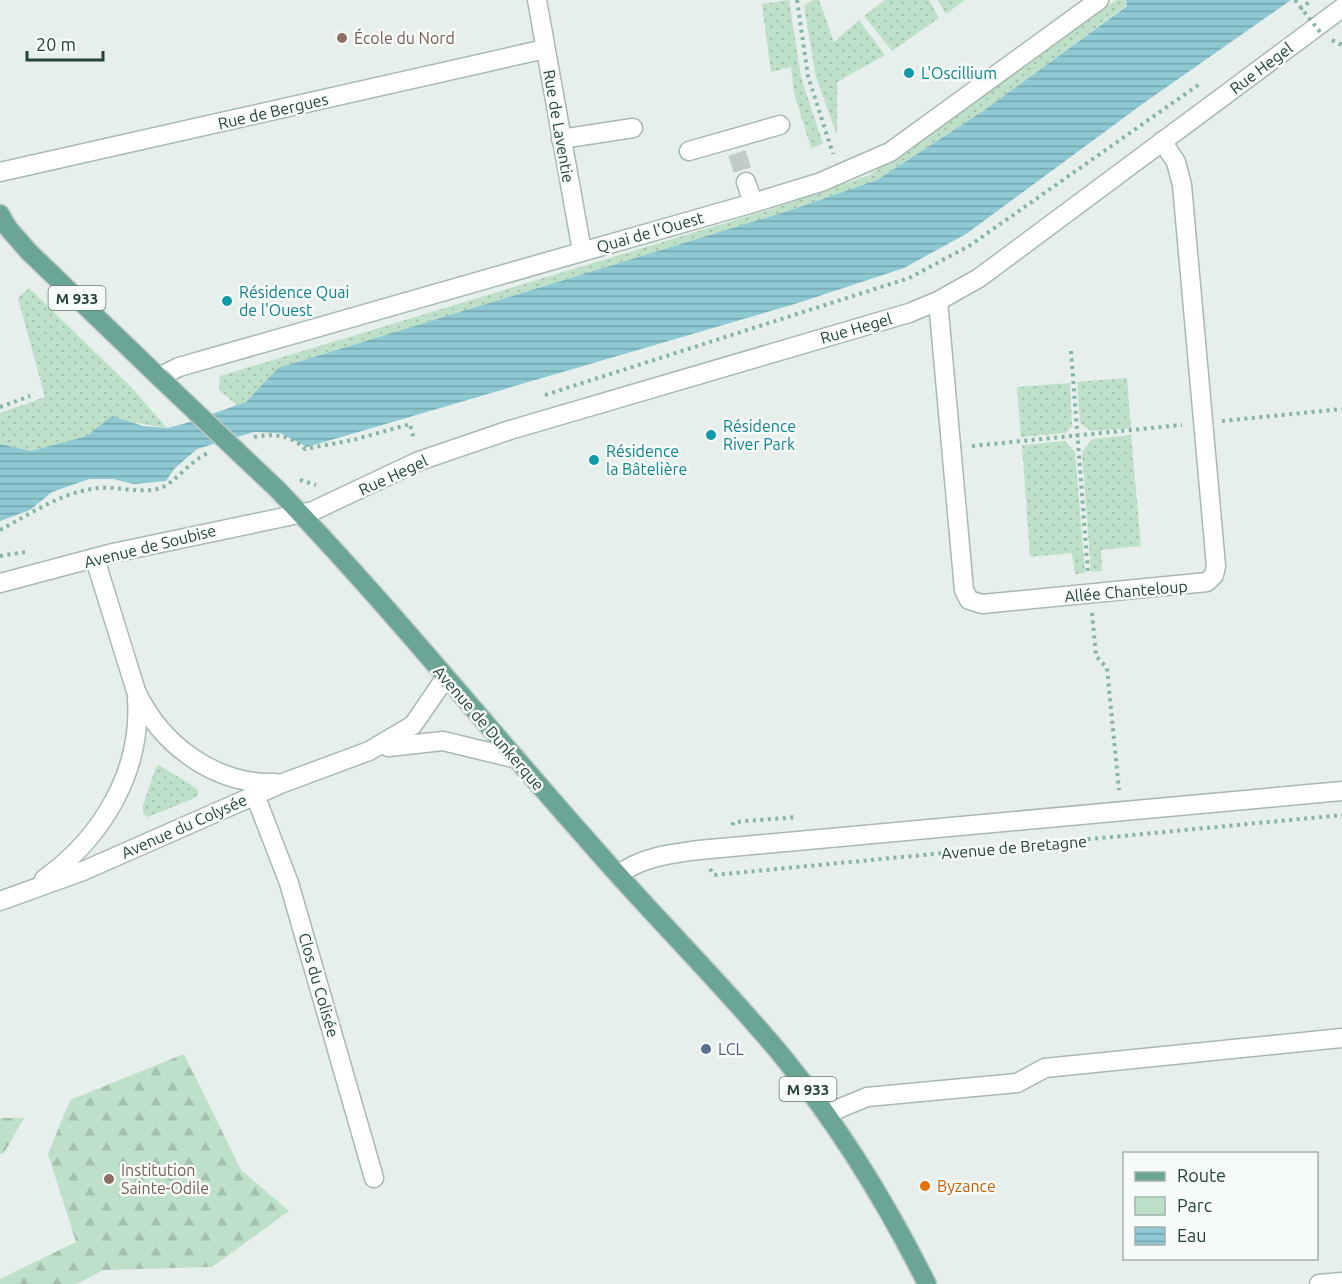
<svg xmlns="http://www.w3.org/2000/svg" width="1342" height="1284" font-family="Ubuntu,sans-serif">
<style>
.green{fill:url(#green-dots)}
.forest{fill:url(#forest-firs)}
.water{fill:url(#water-rules)}
.lines{fill:none;stroke-linecap:round;stroke-linejoin:round}
.minor-tunnel{stroke:#bfccc8;stroke-width:18;stroke-dasharray:18 9;stroke-linecap:butt}
.minor-casing{stroke:#a8b8b2;stroke-width:21}
.major-casing{stroke:#c2cac8;stroke-width:21}
.path{stroke:#86b3a5;stroke-width:4;stroke-dasharray:3 4.5;stroke-linecap:butt}
.minor{stroke:#fff;stroke-width:18}
.major{stroke:#6aa596;stroke-width:18}
.major-bridge-casing{stroke:#c2cac8;stroke-width:21;stroke-linecap:butt}
.path-bridge{stroke:#86b3a5;stroke-width:4;stroke-dasharray:3 4.5;stroke-linecap:butt}
.major-bridge{stroke:#6aa596;stroke-width:18}
.education-dot{fill:#8d6e63;stroke:#f7fbf9;stroke-width:2}
.culture-dot{fill:#0f9aa8;stroke:#f7fbf9;stroke-width:2}
.service-dot{fill:#5c6f8a;stroke:#f7fbf9;stroke-width:2}
.food-dot{fill:#e8710a;stroke:#f7fbf9;stroke-width:2}
.labels{text-anchor:middle;dominant-baseline:central;stroke-width:5;stroke-linejoin:round;paint-order:stroke}
.shield{fill:#f7fbf9;stroke:#637a73;stroke-width:1.5}
.shield-label{font-size:15px;font-weight:bold;fill:#24423a}
.education-label{font-size:16px;fill:#785e54;stroke:#f7fbf9;text-anchor:start}
.street-label{font-size:16px;fill:#24423a;stroke:#f7fbf9}
.culture-label{font-size:16px;fill:#0d838f;stroke:#f7fbf9;text-anchor:start}
.service-label{font-size:16px;fill:#4e5e75;stroke:#f7fbf9;text-anchor:start}
.food-label{font-size:16px;fill:#c56008;stroke:#f7fbf9;text-anchor:start}
</style>
<defs>
<pattern id="green-dots" width="8" height="8" patternUnits="userSpaceOnUse" patternTransform="scale(1.5)"><rect width="8" height="8" fill="#bfe0c8"/><path d="M2 2h.1M6 6h.1" fill="none" stroke="#a4c1ad" stroke-width="1.8" stroke-linecap="round"/></pattern>
<pattern id="forest-firs" width="22" height="20" patternUnits="userSpaceOnUse" patternTransform="scale(1.5)"><rect width="22" height="20" fill="#bfe0c8"/><path d="M5 1l3.5 6h-7zM16 11l3.5 6h-7z" fill="#a4c1ad"/></pattern>
<pattern id="water-rules" width="6" height="5" patternUnits="userSpaceOnUse" patternTransform="scale(1.5)"><rect width="6" height="5" fill="#8ec9d4"/><path d="M0 2.5h6" fill="none" stroke="#74a5ad"/></pattern>
</defs>
<rect width="100%" height="100%" fill="#e6efeb"/>
<path class="green" d="M789 0 801 77 823 144 811 148 794 93 791 67 771 72 762 4Z
M813 0H819L834 42 859 20 885 55 837 82V135L816 77 804 6Z
M885 0H929L939 18 892 51 864 16Z
M938 0H965L946 14Z
M1116 0H1125L1127 5 983 111 877 180 791 210 278 368 257 394 238 406 219 390 220 376 775 208 869 175Z
M29 288 132 388 167 428 120 420 102 426 87 436 31 451 0 444V413L45 397 18 298Z
M1127 378 1131 428 1091 431 1080 423 1077 382Z
M1070 383 1072 426 1066 433 1021 437 1017 387Z
M1131 435 1141 546 1101 550 1102 571 1091 572 1082 452 1092 439Z
M1065 441 1075 452 1085 573 1075 574 1072 553 1030 557 1022 445Z
M159 765 196 788 199 793 197 797 148 817 143 814V805L156 767Z"/>
<path class="forest" d="M184 1054 241 1170 289 1211 212 1267 103 1270 77 1284H0V1279L76 1242 48 1154 70 1100Z
M0 1118H24L4 1153 0 1154Z"/>
<path class="water" d="M1126 0H1291L1141 105 966 234 904 268 798 303 307 447 280 433 254 432 197 449 174 469 166 481 134 484 113 479H89L52 492 30 510 0 521V444L31 451 87 436 112 416 143 426 167 428 183 424 246 402 278 368 791 210 877 180 983 111 1127 6Z"/>
<g class="lines">
<path class="minor-tunnel" d="M737 153 746 182"/>
<defs>
<path id="minor" d="M537 0 582 251
M561 139 633 128
M689 151 780 125
M0 172 545 49
M746 182 753 203
M938 301 964 590 969 600 982 604 1207 582 1214 575 1216 566 1182 185 1176 162 1162 141
M159 377 179 367 753 203 821 182 890 152 1099 0
M95 559 136 691C161 745 215 785 276 783
M0 583 113 553 313 511 419 461 510 430 909 313 938 301 979 278 1342 8
M388 747 443 741 517 759
M255 795 289 883 374 1178
M618 875C641 857 670 854 699 850L1342 791
M44 879C102 838 142 771 137 699
M0 901 83 871 283 783 369 751 413 725 446 677
M826 1114 867 1097 1017 1083 1045 1068 1342 1038
M1319 1284 1342 1282"/>
<path id="major" d="M0 214 8 228 29 252 159 377
M277 489C386 602 485 725 589 842 652 915 722 983 783 1057 840 1127 887 1204 927 1284"/>
</defs>
<use href="#minor" class="minor-casing"/>
<use href="#major" class="major-casing"/>
<path class="path" d="M797 0 808 76 833 154
M1300 9 1312 0
M1332 40 1342 45
M1071 351 1088 573
M545 395 909 278 969 246 1201 83
M0 407 30 396
M1222 421 1342 409
M254 437C273 433 291 435 305 449L353 440 410 424 414 440
M972 446 1182 425
M300 480 316 485
M0 530C32 513 62 492 98 488 118 486 144 495 163 487 176 481 190 461 208 453
M0 556 25 552
M1092 613 1096 656 1107 668 1119 790
M732 825 734 822 797 817
M710 869 714 875 1342 815"/>
<use href="#minor" class="minor"/>
<use href="#major" class="major"/>
<defs>
<path id="major-bridge" d="M159 377 277 489"/>
</defs>
<use href="#major-bridge" class="major-bridge-casing"/>
<path class="path-bridge" d="M1295 0 1320 32"/>
<use href="#major-bridge" class="major-bridge"/>
</g>
<g class="education-dot">
<circle cx="342" cy="38" r="6"/>
<circle cx="109" cy="1179" r="6"/>
</g>
<g class="culture-dot">
<circle cx="909" cy="73" r="6"/>
<circle cx="227" cy="301" r="6"/>
<circle cx="711" cy="435" r="6"/>
<circle cx="594" cy="460" r="6"/>
</g>
<circle class="service-dot" cx="706" cy="1049" r="6"/>
<circle class="food-dot" cx="925" cy="1186" r="6"/>
<g class="labels">
<g class="shield">
<rect x="48.5" y="286" width="57" height="24" rx="4.5"/>
<rect x="779.5" y="1077" width="57" height="24" rx="4.5"/>
</g>
<g class="shield-label">
<text x="77" y="298">M 933</text>
<text x="808" y="1089">M 933</text>
</g>
<g class="education-label">
<text x="354" y="38">École du Nord</text>
<text x="121" y="1170">Institution<tspan x="121" dy="18">Sainte-Odile</tspan></text>
</g>
<g class="street-label">
<text transform="translate(1261 68) rotate(-37)">Rue Hegel</text>
<text transform="translate(273 111) rotate(-13)">Rue de Bergues</text>
<text transform="translate(559 126) rotate(80)">Rue de Laventie</text>
<text transform="translate(650 232) rotate(-16)">Quai de l'Ouest</text>
<text transform="translate(856 328) rotate(-16)">Rue Hegel</text>
<text transform="translate(393 475) rotate(-25)">Rue Hegel</text>
<text transform="translate(150 546) rotate(-14)">Avenue de Soubise</text>
<text transform="translate(1126 591) rotate(-5)">Allée Chanteloup</text>
<text transform="translate(489 728) rotate(49)">Avenue de Dunkerque</text>
<text transform="translate(184 826) rotate(-24)">Avenue du Colysée</text>
<text transform="translate(1014 847) rotate(-5)">Avenue de Bretagne</text>
<text transform="translate(319 985) rotate(74)">Clos du Colisée</text>
</g>
<g class="culture-label">
<text x="921" y="73">L'Oscillium</text>
<text x="239" y="292">Résidence Quai<tspan x="239" dy="18">de l'Ouest</tspan></text>
<text x="723" y="426">Résidence<tspan x="723" dy="18">River Park</tspan></text>
<text x="606" y="451">Résidence<tspan x="606" dy="18">la Bâtelière</tspan></text>
</g>
<g class="service-label">
<text x="718" y="1049">LCL</text>
</g>
<g class="food-label">
<text x="937" y="1186">Byzance</text>
</g>
</g>
<rect x="1123" y="1152" width="195" height="108" fill="#f7fbf9" stroke="#a3b1ad" stroke-width="1.5"/>
<rect x="1135" y="1172" width="30" height="9" fill="#6aa596" stroke="#a3b1ad" stroke-width="1.5"/>
<text x="1177" y="1182" font-size="18" fill="#24423a">Route</text>
<rect x="1135" y="1197" width="30" height="18" fill="#bfe0c8" stroke="#a3b1ad" stroke-width="1.5"/>
<text x="1177" y="1212" font-size="18" fill="#24423a">Parc</text>
<rect x="1135" y="1227" width="30" height="18" fill="url(#water-rules)" stroke="#a3b1ad" stroke-width="1.5"/>
<text x="1177" y="1242" font-size="18" fill="#24423a">Eau</text>
<path d="M27 51v9h76v-9" fill="none" stroke="#24423a" stroke-width="3"/>
<text x="36" y="51" font-size="18" fill="#24423a" stroke="#f7fbf9" stroke-width="4.5" paint-order="stroke">20 m</text>
</svg>
